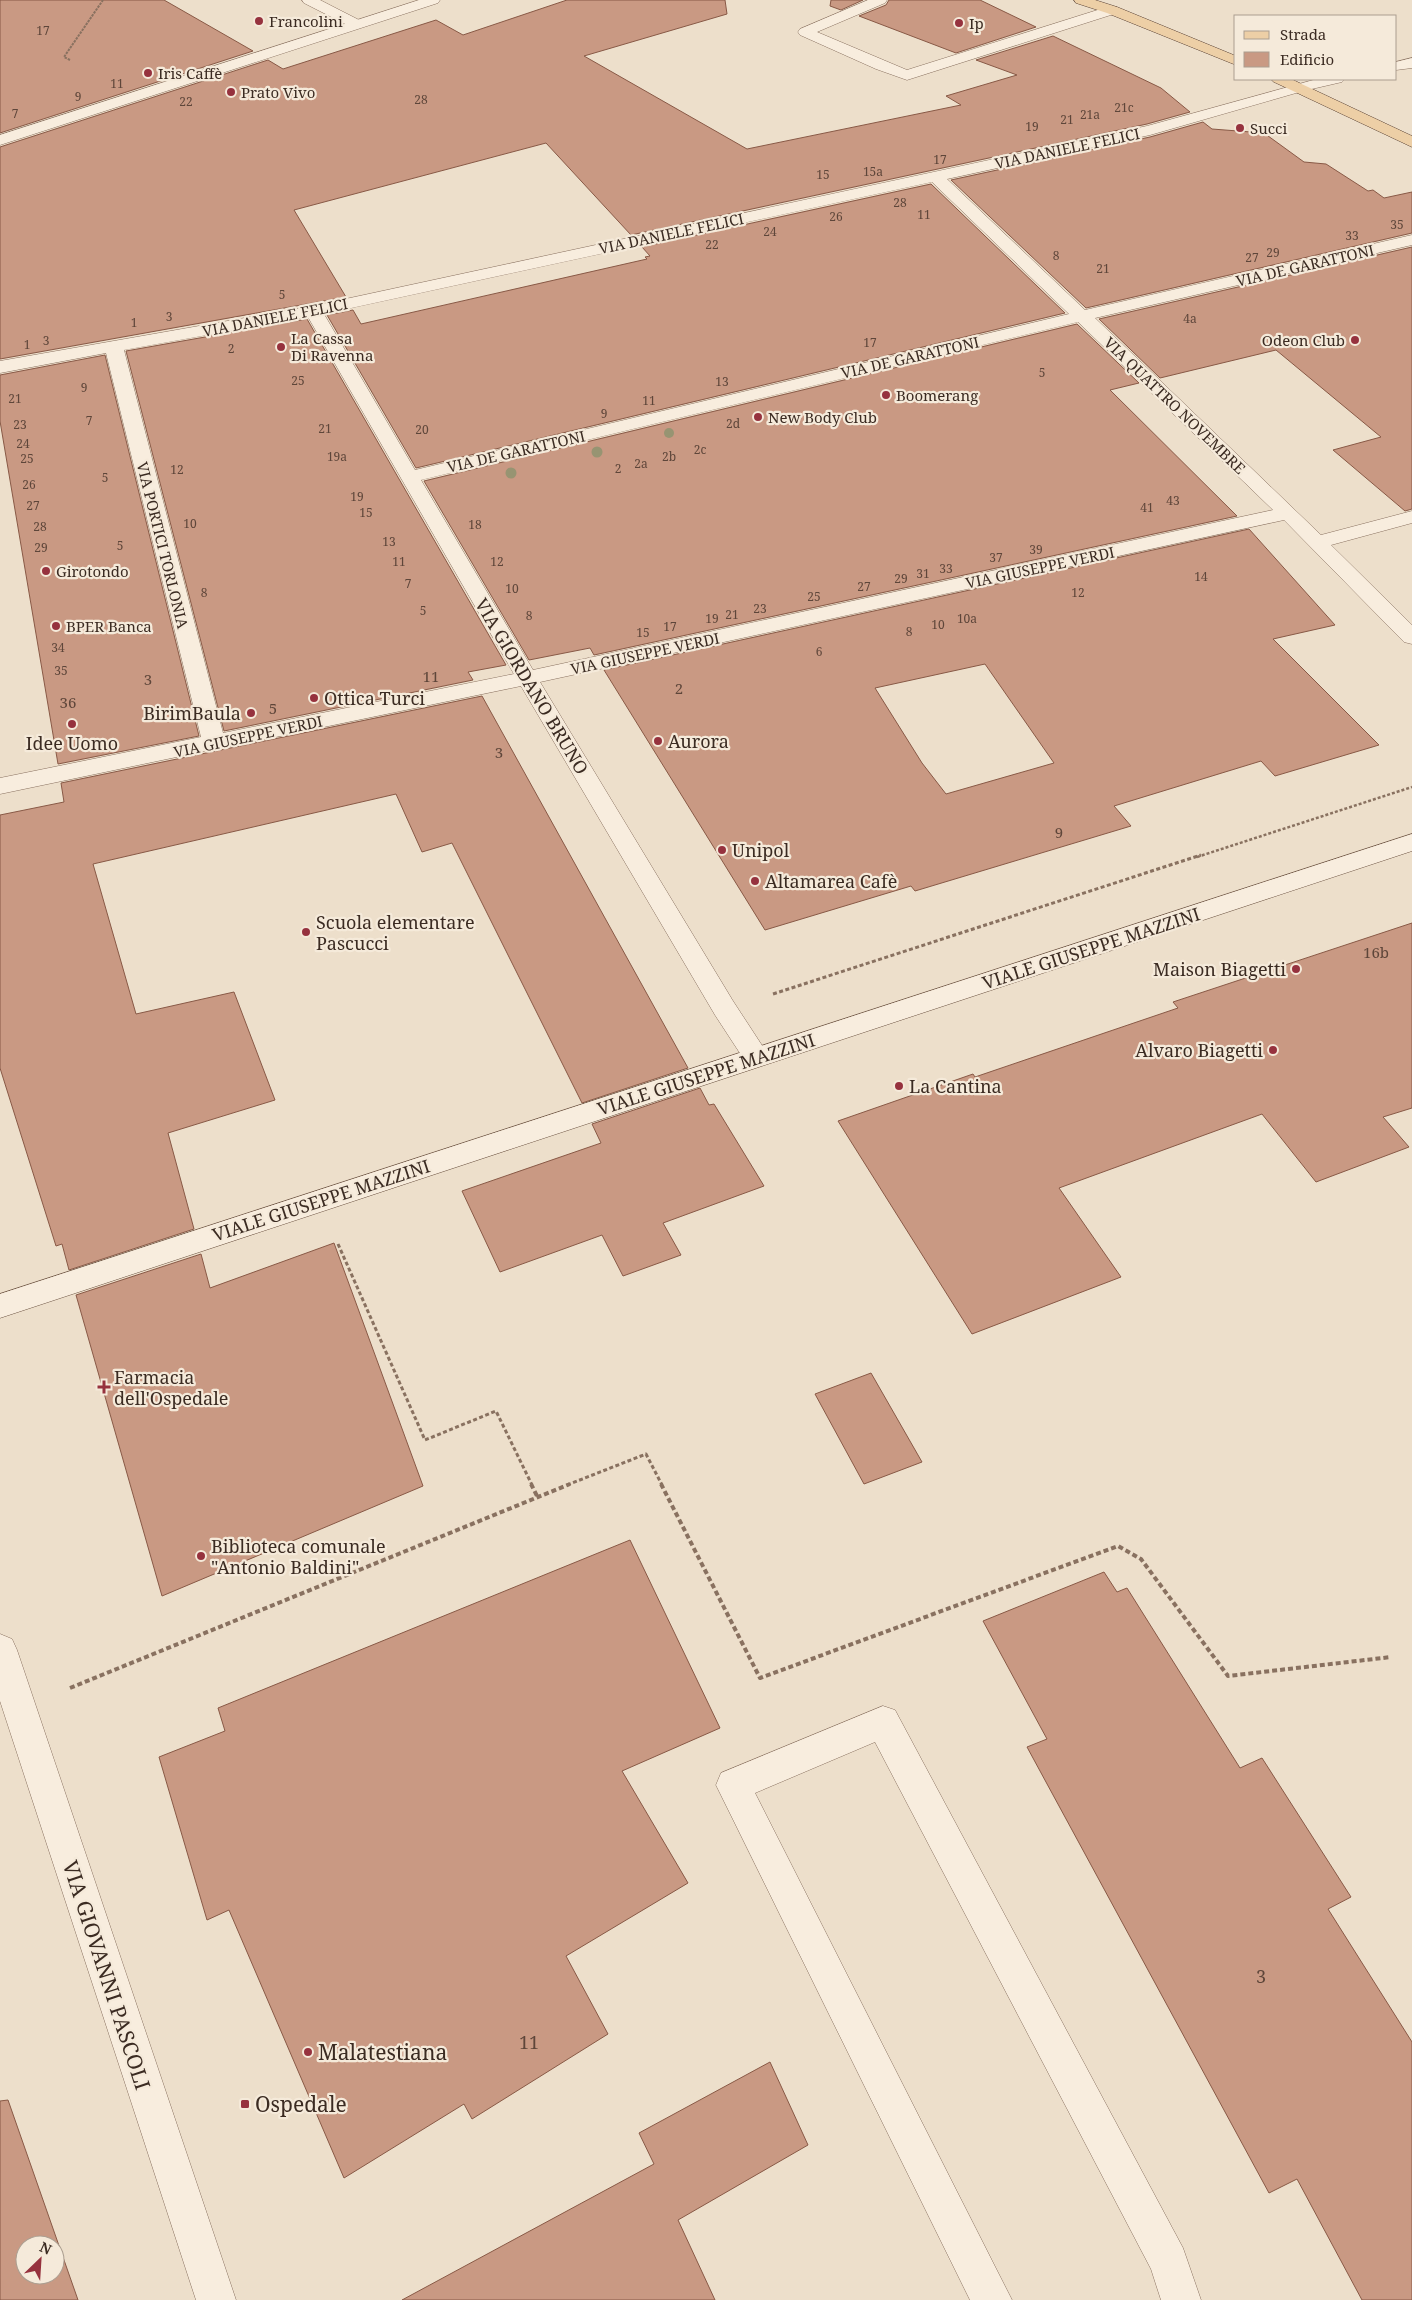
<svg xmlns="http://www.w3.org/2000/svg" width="1412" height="2300" font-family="'Noto Serif',serif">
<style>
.building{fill:#c99983;stroke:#885946;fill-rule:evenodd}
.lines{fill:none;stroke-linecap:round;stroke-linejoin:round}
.service-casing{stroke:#897160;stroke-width:1}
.minor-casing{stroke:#897160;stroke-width:1}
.secondary-casing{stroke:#6c5342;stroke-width:1}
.primary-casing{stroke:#584033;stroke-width:1}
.path-far3{stroke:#897160;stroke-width:2;stroke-dasharray:2.5 1;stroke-linecap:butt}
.path-far2{stroke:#897160;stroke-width:2.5;stroke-dasharray:3 2;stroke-linecap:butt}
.path-far1{stroke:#897160;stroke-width:3;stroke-dasharray:4 2.5;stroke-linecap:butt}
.path{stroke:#897160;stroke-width:4;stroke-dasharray:5 3;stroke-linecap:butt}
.service{fill:#f8edde;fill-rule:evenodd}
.minor{fill:#f8edde;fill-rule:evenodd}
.secondary{fill:#f8edde;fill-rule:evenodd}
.primary{fill:#edcfa6;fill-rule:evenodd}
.tree{fill:#979472}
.poi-dot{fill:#96323e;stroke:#f5eada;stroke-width:2}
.labels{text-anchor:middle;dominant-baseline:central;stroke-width:4.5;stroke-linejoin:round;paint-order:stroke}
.far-number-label{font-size:12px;fill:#5e463a}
.far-poi-label{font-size:15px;fill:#3b2b22;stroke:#f5eada;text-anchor:start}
.far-street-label{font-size:15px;fill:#3b2b22;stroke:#f5eada}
.number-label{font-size:15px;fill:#5e463a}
.street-label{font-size:18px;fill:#3b2b22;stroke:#f5eada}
.poi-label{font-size:18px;fill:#3b2b22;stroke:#f5eada;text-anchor:start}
.near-number-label{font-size:18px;fill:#5e463a}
.near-street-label{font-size:21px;fill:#3b2b22;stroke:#f5eada}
.near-poi-label{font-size:21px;fill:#3b2b22;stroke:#f5eada;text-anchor:start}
</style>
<rect width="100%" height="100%" fill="#eddfcb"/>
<path class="building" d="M0 0H164L253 51 0 133Z
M567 0H725L727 14 584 56 747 149 961 105 946 96 1017 75 976 60 1053 36 1161 88 1190 112 1147 124 631 235 546 143 294 210 346 297 0 359V147L268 60 283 69 436 20 463 35Z
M831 0H863L841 10 830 6Z
M889 0H980L1036 27 956 53 859 16 886 5Z
M1203 122 1212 129 1264 133 1304 162 1326 164 1368 191 1373 190 1384 198 1412 192V233L1086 308 951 180 1150 137Z
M931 184 1065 313 416 468 327 315 353 310 361 324 647 259 645 257 650 256 642 247Z
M1412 247V509L1405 511 1333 450 1381 437 1276 350 1160 378 1099 319Z
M307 319 506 665 468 672 473 680 224 731 126 351Z
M1077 324 1139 383 1110 390 1237 516 594 655 590 648 529 660 424 481Z
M105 355 199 736 58 764 0 421V375Z
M1249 529 1335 625 1273 639 1379 745 1275 776 1261 761 1114 806 1131 826 915 891 911 886 765 930 604 670ZM985 664 1054 763 946 794 922 763 875 688Z
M482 696 688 1068 582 1103 452 843 422 852 396 794 93 864 136 1014 234 992 275 1100 168 1133 194 1229 69 1270 62 1244 56 1246 0 1068V815L64 802 61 783Z
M1412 923V1108L1383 1117 1409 1147 1316 1182 1262 1114 1059 1188 1121 1277 972 1334 838 1121 973 1074 975 1077 1178 1008 1173 1002Z
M700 1088 709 1105 714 1104 764 1186 663 1223 681 1255 623 1276 602 1235 500 1272 462 1191 601 1143 592 1124Z
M334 1243 423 1486 162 1596 76 1295 201 1254 210 1288Z
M871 1373 922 1462 864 1484 815 1394Z
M630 1540 720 1728 622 1771 688 1883 566 1956 608 2034 472 2119 464 2104 344 2178 229 1910 207 1920 159 1757 225 1731 218 1708Z
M1104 1572 1117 1592 1127 1588 1240 1768 1262 1758 1351 1897 1328 1909 1412 2042V2300H1362L1297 2179 1269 2193 1027 1747 1047 1739 983 1621Z
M770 2062 808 2145 678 2220 715 2300H402L654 2164 639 2133Z
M8 2100 78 2300H0V2101ZM25 2245H55V2275H25Z"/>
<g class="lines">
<defs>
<path id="service" d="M302 0H320L361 21 363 24 361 27H351L304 3Z
M868 0H887L885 3 817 32 907 70 1107 7H1117L1119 10 1117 13 907 80 876 69 800 35 798 32 800 29Z
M883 1706 895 1710 1183 2248 1201 2300H1161L1151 2269 875 1742 755 1793 1012 2300H970L716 1785 721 1773Z"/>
<path id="minor" d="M419 0H440L438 3 0 145V135Z
M1412 58V68L1396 70V62Z
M1317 79H1345L1342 82 1303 91 1150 135 947 179 1085 310 1412 235V245L1095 318 1321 535 1412 511V523L1331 545 1412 625V644L1404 642 1284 520 540 682 733 1001 765 1050 769 1057 765 1064 756 1067 747 1064 715 1015 521 686 223 748 214 751 210 750 0 794V778L201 737 106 353 0 373V361L313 306 1147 126ZM932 182 1069 314 415 470 324 314ZM308 317 514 674 223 733 124 350ZM1078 322 1273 510 533 670 421 480Z
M0 1634 12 1639 17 1650 236 2300H196L0 1701Z"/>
<path id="secondary" d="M1412 834V851L0 1318V1294Z"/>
<path id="primary" d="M1074 0H1095L1117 7 1236 56V65L1107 13 1076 3Z
M1271 79H1291L1412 136V147L1274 82Z"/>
</defs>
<use href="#service" class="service-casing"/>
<use href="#minor" class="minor-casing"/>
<use href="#secondary" class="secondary-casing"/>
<use href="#primary" class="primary-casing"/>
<path class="path-far3" d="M70 60 64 57 103 0"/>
<path class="path-far2" d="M1197 857 1412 787"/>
<path class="path-far1" d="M773 994 1201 855
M338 1244 425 1440 496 1411 532 1485
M567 1485 646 1454 662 1485"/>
<path class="path" d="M531 1484 537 1496
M661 1484 760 1678 1118 1546 1141 1559 1228 1676 1391 1657
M70 1688 570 1484"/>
<use href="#service" class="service"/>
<use href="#minor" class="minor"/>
<use href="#secondary" class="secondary"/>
<use href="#primary" class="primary"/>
</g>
<g class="tree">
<circle cx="669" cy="433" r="5"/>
<circle cx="597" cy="452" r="5.5"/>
<circle cx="511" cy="473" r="5.5"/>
</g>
<g class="poi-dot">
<circle cx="259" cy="21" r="5"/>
<circle cx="959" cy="23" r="5"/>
<circle cx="148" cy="73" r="5"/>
<circle cx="231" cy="92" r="5"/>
<circle cx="1240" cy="128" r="5"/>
<circle cx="1355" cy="340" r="5"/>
<circle cx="281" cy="347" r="5"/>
<circle cx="886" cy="395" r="5"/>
<circle cx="758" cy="417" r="5"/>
<circle cx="46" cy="571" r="5"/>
<circle cx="56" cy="626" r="5"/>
<circle cx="314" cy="698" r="5"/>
<circle cx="251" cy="713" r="5"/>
<circle cx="72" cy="724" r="5"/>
<circle cx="658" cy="741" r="5"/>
<circle cx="722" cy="850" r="5"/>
<circle cx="755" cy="881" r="5"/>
<circle cx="306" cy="932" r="5"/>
<circle cx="1296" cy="969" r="5"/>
<circle cx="1273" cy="1050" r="5"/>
<circle cx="899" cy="1086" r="5"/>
<path d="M101.5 1379.5h5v5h5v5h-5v5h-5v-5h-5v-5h5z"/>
<circle cx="201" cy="1556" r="5"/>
<circle cx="308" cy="2052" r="5"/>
<rect x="240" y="2099" width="10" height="10" rx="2.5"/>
</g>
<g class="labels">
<g class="far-number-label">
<text x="43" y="30">17</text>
<text x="117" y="83">11</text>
<text x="78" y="96">9</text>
<text x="421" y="99">28</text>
<text x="186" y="101">22</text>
<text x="1124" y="107">21c</text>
<text x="15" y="113">7</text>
<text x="1090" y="114">21a</text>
<text x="1067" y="119">21</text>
<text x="1032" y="126">19</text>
<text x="940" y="159">17</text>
<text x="873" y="171">15a</text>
<text x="823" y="174">15</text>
<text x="900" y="202">28</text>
<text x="924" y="214">11</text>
<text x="836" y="216">26</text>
<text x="1397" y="224">35</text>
<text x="770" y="231">24</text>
<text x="1352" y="235">33</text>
<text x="712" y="244">22</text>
<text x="1273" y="252">29</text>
<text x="1056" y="255">8</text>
<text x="1252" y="257">27</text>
<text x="1103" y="268">21</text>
<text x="282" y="294">5</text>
<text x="169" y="316">3</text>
<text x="1190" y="318">4a</text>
<text x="134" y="322">1</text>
<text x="46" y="340">3</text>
<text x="870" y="342">17</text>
<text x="27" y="344">1</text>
<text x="231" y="348">2</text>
<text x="1042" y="372">5</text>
<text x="298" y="380">25</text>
<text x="722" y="381">13</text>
<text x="84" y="387">9</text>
<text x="15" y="398">21</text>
<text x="649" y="400">11</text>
<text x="604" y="413">9</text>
<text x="89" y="420">7</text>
<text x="733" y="423">2d</text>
<text x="20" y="424">23</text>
<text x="325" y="428">21</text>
<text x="422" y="429">20</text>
<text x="23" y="443">24</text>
<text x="700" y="449">2c</text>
<text x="337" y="456">19a</text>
<text x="669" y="456">2b</text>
<text x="27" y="458">25</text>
<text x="641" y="463">2a</text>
<text x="618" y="468">2</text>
<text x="177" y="469">12</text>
<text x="105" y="477">5</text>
<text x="29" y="484">26</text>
<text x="357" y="496">19</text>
<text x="1173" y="500">43</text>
<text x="33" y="505">27</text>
<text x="1147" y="507">41</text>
<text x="366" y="512">15</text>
<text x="190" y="523">10</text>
<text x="475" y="524">18</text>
<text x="40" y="526">28</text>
<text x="389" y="541">13</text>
<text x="120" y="545">5</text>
<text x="41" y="547">29</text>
<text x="1036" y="549">39</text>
<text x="996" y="557">37</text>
<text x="399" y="561">11</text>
<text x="497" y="561">12</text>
<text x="946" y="568">33</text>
<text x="923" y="573">31</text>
<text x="1201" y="576">14</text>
<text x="901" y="578">29</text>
<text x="408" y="583">7</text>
<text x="864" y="586">27</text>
<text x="512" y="588">10</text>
<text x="204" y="592">8</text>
<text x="1078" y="592">12</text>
<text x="814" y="596">25</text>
<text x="760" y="608">23</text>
<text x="423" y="610">5</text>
<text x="732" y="614">21</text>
<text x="529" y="615">8</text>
<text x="712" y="618">19</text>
<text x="967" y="618">10a</text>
<text x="938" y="624">10</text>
<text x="670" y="626">17</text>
<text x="909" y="631">8</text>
<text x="643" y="632">15</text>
<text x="58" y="647">34</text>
<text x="819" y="651">6</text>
<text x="61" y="670">35</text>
</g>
<g class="far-poi-label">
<text x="269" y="21">Francolini</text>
<text x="969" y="23">Ip</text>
<text x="158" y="73">Iris Caffè</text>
<text x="241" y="92">Prato Vivo</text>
<text x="1250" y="128">Succi</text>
<text x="291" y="338">La Cassa<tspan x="291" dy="17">Di Ravenna</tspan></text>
<text x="1345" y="340" text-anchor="end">Odeon Club</text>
<text x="896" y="395">Boomerang</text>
<text x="768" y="417">New Body Club</text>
<text x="56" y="571">Girotondo</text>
<text x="66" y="626">BPER Banca</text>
</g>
<g class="far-street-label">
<text transform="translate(1067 148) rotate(-12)">VIA DANIELE FELICI</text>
<text transform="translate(671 233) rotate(-12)">VIA DANIELE FELICI</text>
<text transform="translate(1305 265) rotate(-13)">VIA DE GARATTONI</text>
<text transform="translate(275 317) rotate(-11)">VIA DANIELE FELICI</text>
<text transform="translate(910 357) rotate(-13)">VIA DE GARATTONI</text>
<text transform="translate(1175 405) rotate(44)">VIA QUATTRO NOVEMBRE</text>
<text transform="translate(516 451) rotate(-13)">VIA DE GARATTONI</text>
<text transform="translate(163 545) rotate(76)">VIA PORTICI TORLONIA</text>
<text transform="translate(1040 567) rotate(-12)">VIA GIUSEPPE VERDI</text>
<text transform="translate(645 653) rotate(-12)">VIA GIUSEPPE VERDI</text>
<text transform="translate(248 736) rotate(-12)">VIA GIUSEPPE VERDI</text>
</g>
<g class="number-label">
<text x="431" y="676">11</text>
<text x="148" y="679">3</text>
<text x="679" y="688">2</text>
<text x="68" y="702">36</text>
<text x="273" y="708">5</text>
<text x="499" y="752">3</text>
<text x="1059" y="832">9</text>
<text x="1376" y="952">16b</text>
</g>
<g class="street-label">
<text transform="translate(532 686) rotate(59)">VIA GIORDANO BRUNO</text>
<text transform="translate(1091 948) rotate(-18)">VIALE GIUSEPPE MAZZINI</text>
<text transform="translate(706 1074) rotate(-18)">VIALE GIUSEPPE MAZZINI</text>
<text transform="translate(321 1200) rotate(-18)">VIALE GIUSEPPE MAZZINI</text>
</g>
<g class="poi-label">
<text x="324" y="698">Ottica Turci</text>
<text x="241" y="713" text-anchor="end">BirimBaula</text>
<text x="668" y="741">Aurora</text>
<text x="72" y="743" text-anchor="middle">Idee Uomo</text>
<text x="732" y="850">Unipol</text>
<text x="765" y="881">Altamarea Cafè</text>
<text x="316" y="922">Scuola elementare<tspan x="316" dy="21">Pascucci</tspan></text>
<text x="1286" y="969" text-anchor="end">Maison Biagetti</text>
<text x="1263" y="1050" text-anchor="end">Alvaro Biagetti</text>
<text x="909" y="1086">La Cantina</text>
<text x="114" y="1377">Farmacia<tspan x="114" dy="21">dell'Ospedale</tspan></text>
<text x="211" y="1546">Biblioteca comunale<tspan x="211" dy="21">"Antonio Baldini"</tspan></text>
</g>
<g class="near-number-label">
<text x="1261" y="1976">3</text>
<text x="529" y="2042">11</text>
</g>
<g class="near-street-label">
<text transform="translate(107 1975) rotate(72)">VIA GIOVANNI PASCOLI</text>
</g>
<g class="near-poi-label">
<text x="318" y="2052">Malatestiana</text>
<text x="255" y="2104">Ospedale</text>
</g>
</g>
<rect x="1234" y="15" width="162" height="65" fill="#f5eada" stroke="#ab9e90"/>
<rect x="1244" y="31" width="25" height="8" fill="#edcfa6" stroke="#ab9e90"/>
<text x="1280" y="40" font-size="15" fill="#3b2b22">Strada</text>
<rect x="1244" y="52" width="25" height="15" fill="#c99983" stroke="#ab9e90"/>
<text x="1280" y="65" font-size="15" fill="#3b2b22">Edificio</text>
<g transform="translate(40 2260) rotate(25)"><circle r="24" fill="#f5eada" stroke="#ab9e90"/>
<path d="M0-4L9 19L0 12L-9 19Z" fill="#96323e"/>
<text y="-8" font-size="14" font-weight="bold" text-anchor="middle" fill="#3b2b22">N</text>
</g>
</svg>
